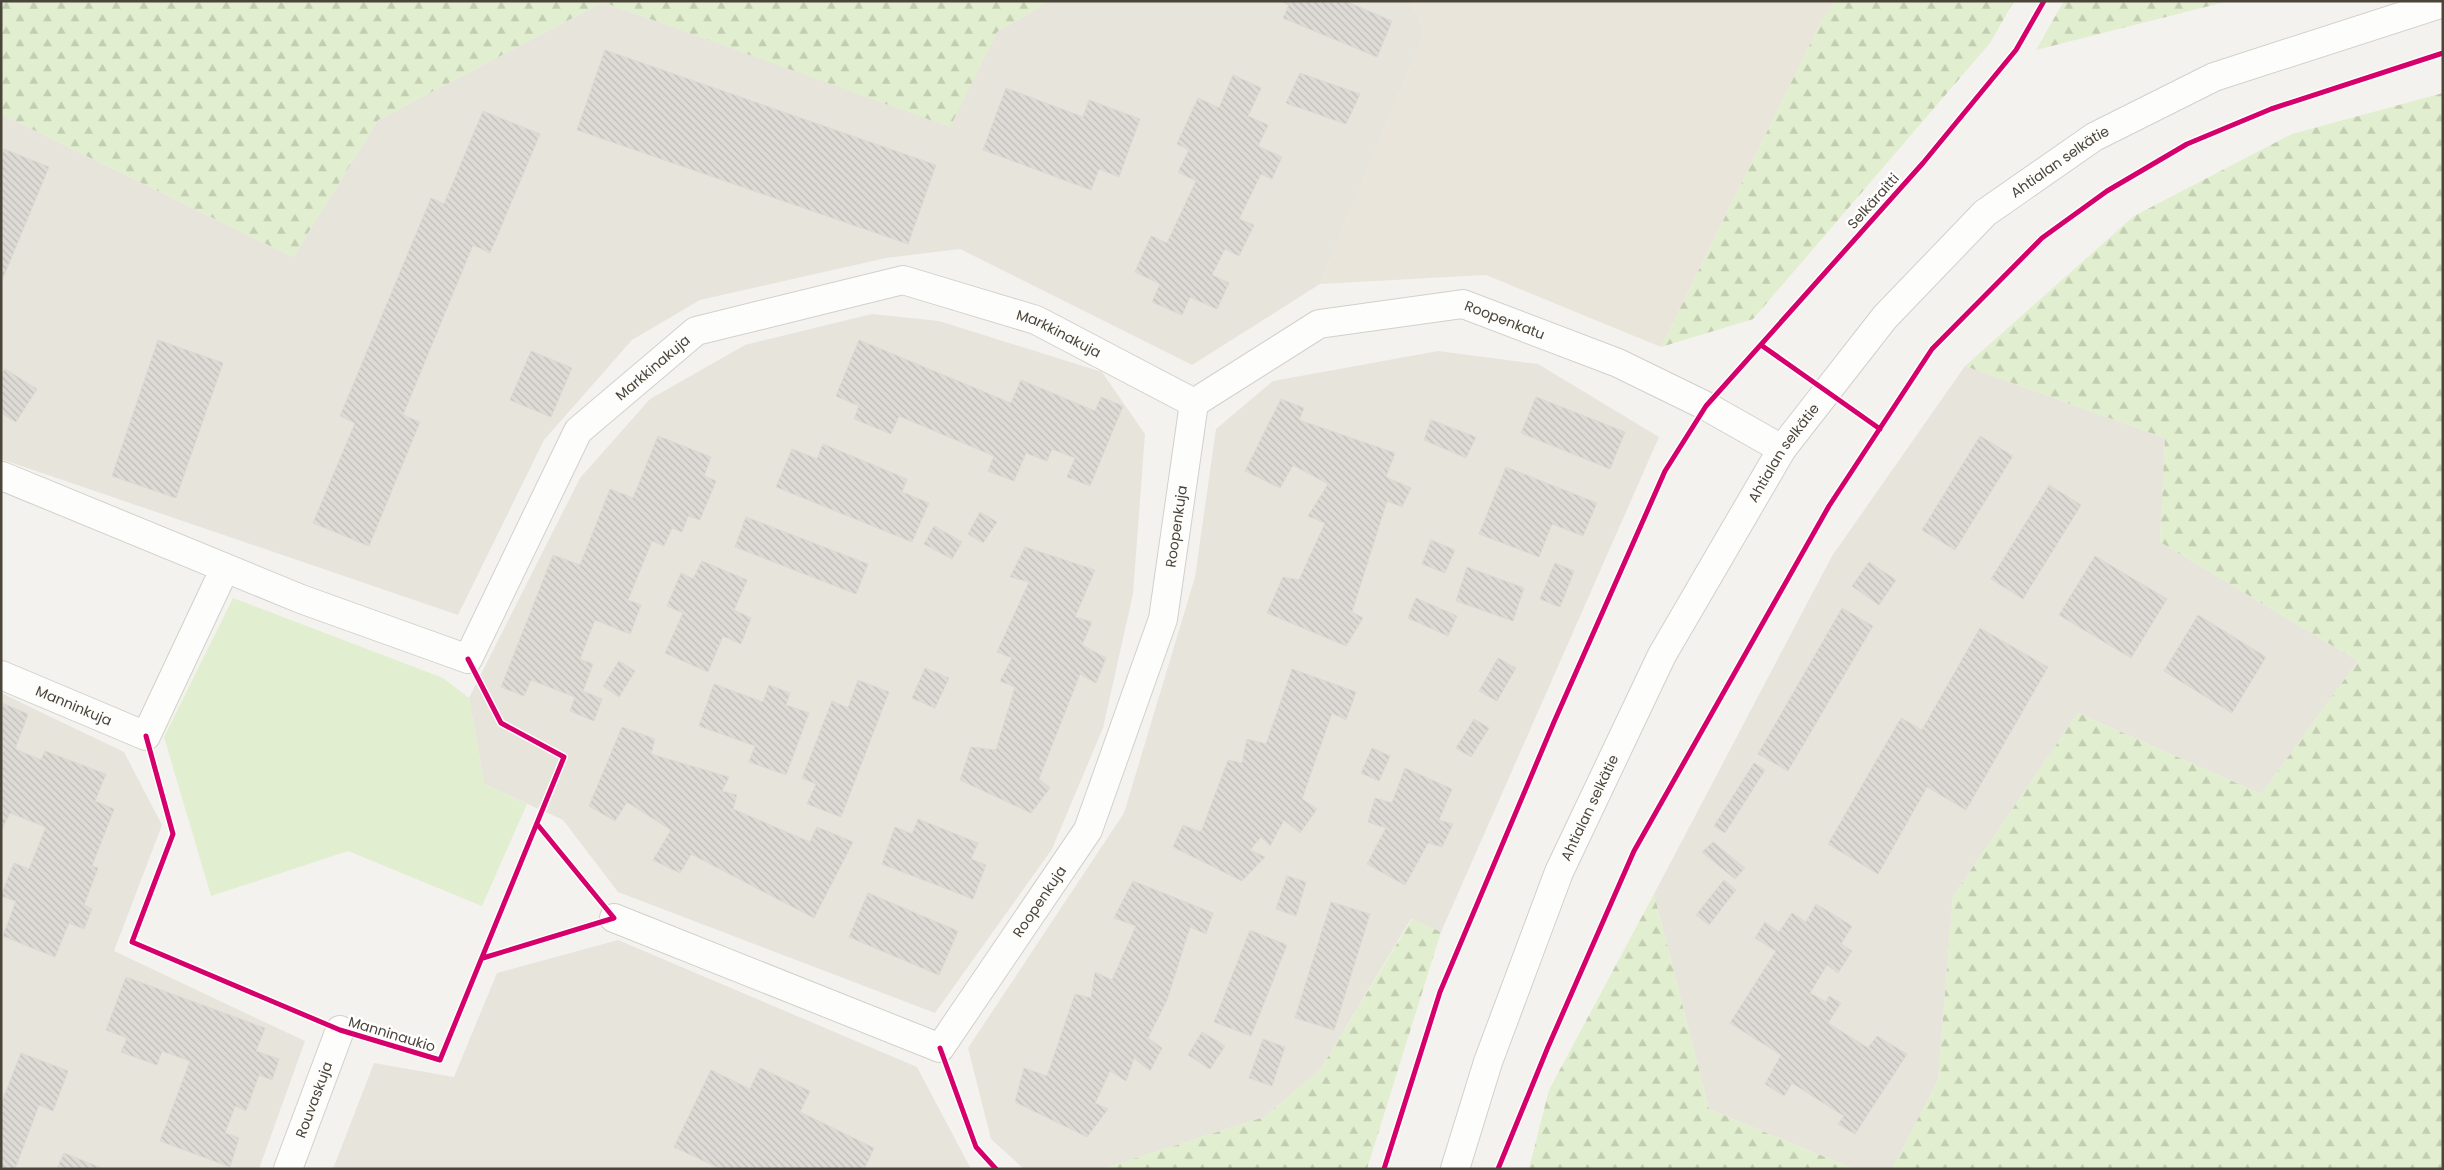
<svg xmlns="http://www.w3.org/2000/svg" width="2444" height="1170" font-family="Poppins,sans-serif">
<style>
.residential{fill:#e7e4dc}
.education{fill:#eae5da}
.green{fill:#e1eecf}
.forest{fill:url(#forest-firs)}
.building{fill:url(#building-back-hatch);stroke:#dcd9d4}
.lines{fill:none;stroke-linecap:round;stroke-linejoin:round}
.minor-casing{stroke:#d2d0cb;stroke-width:30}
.minor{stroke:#fdfdfc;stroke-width:28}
.cycleway-casing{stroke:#fff;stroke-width:8}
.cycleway{stroke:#d6006c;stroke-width:5}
.labels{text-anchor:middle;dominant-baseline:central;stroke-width:5;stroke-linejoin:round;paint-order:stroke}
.street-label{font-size:14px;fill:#4b4439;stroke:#fff}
</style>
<defs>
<pattern id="forest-firs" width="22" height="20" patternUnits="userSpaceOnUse" patternTransform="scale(1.25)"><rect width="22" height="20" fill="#e1eecf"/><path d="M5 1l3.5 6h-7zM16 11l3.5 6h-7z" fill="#c3cdb2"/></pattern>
<pattern id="building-back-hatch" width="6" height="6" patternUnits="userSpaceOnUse" patternTransform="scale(1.25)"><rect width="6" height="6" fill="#dedbd6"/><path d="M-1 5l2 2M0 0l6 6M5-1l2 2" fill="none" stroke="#c0bdb8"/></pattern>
</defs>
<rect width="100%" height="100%" fill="#f4f2ee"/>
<path class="residential" d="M1049 1H1411L1425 32 1320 284 1192 365 960 249 886 258 700 300 632 340 544 440 458 615 1 459V114L293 257 378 120 603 2 950 126 997 32Z
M872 314 939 321 1102 372 1145 434 1133 594 1103 728 1052 849 935 1013 618 892 563 820 484 784 469 698 580 478 650 399 745 345Z
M1438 351 1538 364 1659 437 1441 932 1411 919 1320 1070 1264 1117 1102 1169H1024L991 1139 968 1048 1124 813 1195 577 1216 429 1273 381Z
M1965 366 2165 438 2160 542 2358 661 2261 794 2078 713 1953 896 1938 1080 1892 1169H1854L1709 1109 1654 894 1832 556Z
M1 693 124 752 162 825 114 951 305 1041 259 1169H1Z
M618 940 917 1067 971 1169H333L374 1063 454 1077 497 973Z"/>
<path class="education" d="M1411 1H1835L1820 24 1661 347 1486 275 1320 284 1425 32Z"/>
<path class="green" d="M233 598 443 678 469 698 484 784 527 804 482 906 348 851 211 896 164 737Z"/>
<path class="forest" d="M1 1H1049L997 32 950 127 603 2 378 120 293 257 1 114Z
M1835 1H2014L1990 43 1753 319 1661 347 1820 24Z
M2064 1H2229L2036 50Z
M2443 93V1169H1892L1938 1080 1953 896 2078 713 2261 794 2358 661 2160 542 2165 438 1965 366 2134 216 2292 134Z
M1654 894 1709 1109 1854 1169H1529L1549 1090Z
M1412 919 1441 932 1367 1169H1102L1264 1117 1320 1070Z"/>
<path class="building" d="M1281 1H1345L1392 21 1377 57 1283 18 1289 5Z
M605 50 936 165 908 244 577 130Z
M1300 73 1360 94 1346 124 1286 103Z
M1233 75 1261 88 1248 116 1268 125 1258 146 1282 157 1272 179 1261 174 1239 219 1254 225 1239 256 1225 249 1212 275 1229 283 1217 309 1190 297 1182 315 1152 302 1160 284 1135 272 1151 236 1167 243 1196 181 1178 172 1189 150 1177 144 1198 98 1219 108Z
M1006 88 1083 117 1089 100 1140 119 1119 177 1099 169 1091 190 983 150Z
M483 111 540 134 490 253 473 245 403 415 420 422 369 546 313 523 355 423 340 416 431 198 444 204Z
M4 149 49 167 1 283V155Z
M158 340 223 363 176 498 112 476Z
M859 340 1011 403 1021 380 1095 411 1101 397 1123 406 1090 486 1067 477 1075 458 1052 449 1047 461 1026 453 1014 481 988 471 994 456 899 416 891 434 854 419 859 406 836 396Z
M531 351 572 368 551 417 510 400Z
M5 369 37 389 16 422 1 413V375Z
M1536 397 1625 432 1610 469 1521 433Z
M1281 399 1304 408 1299 420 1395 453 1386 477 1411 488 1402 507 1387 501 1352 612 1363 618 1346 646 1267 613 1283 577 1299 580 1325 523 1308 516 1328 484 1293 465 1280 488 1245 471Z
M1431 420 1476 437 1466 458 1424 440Z
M658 436 711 457 704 476 716 481 700 520 688 516 682 532 672 528 664 546 652 541 628 600 641 605 630 634 595 620 580 659 593 664 583 691 602 699 594 721 570 711 575 697 531 680 524 696 501 687 553 555 580 565 610 489 633 498Z
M1980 436 2013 456 1955 550 1922 530Z
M823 444 907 479 902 492 929 503 912 542 776 487 792 449 817 459Z
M1506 467 1597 503 1583 536 1552 524 1539 557 1479 534Z
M2049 485 2081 505 2023 599 1991 579Z
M980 512 997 522 983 543 968 534Z
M746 517 868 564 856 594 735 547Z
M934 526 962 542 952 559 924 544Z
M1431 540 1455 550 1445 573 1422 564Z
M1025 547 1095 570 1075 617 1092 622 1082 645 1106 658 1096 683 1080 674 1039 779 1050 788 1031 813 960 780 971 747 996 750 1015 687 1000 681 1012 658 997 652 1029 582 1010 577Z
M2095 556 2167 599 2131 658 2059 615Z
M702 561 747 580 734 610 751 618 741 644 723 636 708 672 665 653 683 613 667 606 681 573 693 579Z
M1869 562 1896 580 1879 605 1852 586Z
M1555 563 1574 571 1560 607 1540 599Z
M1467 567 1524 588 1513 621 1456 601Z
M1416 598 1457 616 1448 636 1408 618Z
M1842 608 1873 626 1788 771 1758 754Z
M2198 615 2266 657 2232 713 2164 671Z
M1980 628 2048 667 1966 810 1927 787 1878 874 1828 844 1901 718 1922 730Z
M1498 658 1516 668 1497 701 1479 691Z
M619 661 635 671 619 697 603 686Z
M925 668 949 678 935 708 912 698Z
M1292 669 1356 692 1346 720 1332 713 1302 799 1317 809 1300 833 1284 820 1270 846 1261 837 1250 850 1265 857 1242 881 1173 847 1183 825 1201 832 1228 760 1242 763 1247 739 1266 744Z
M858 680 889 692 841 817 807 804 816 784 802 778 832 701 848 708Z
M714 684 763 702 769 685 790 693 786 705 809 713 786 775 749 762 755 746 699 726Z
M2 703 28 714 15 749 41 760 45 751 106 774 95 801 114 809 92 866 98 868 84 905 92 909 84 929 69 923 55 957 3 936 16 901 1 896 14 863 29 869 46 827 10 813 1 831Z
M1474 719 1489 728 1471 757 1456 748Z
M622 727 655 739 651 754 729 777 722 791 737 795 733 809 810 842 817 827 853 842 814 918 691 854 680 873 653 860 671 830 627 802 615 821 589 806Z
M1372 748 1390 756 1379 781 1361 773Z
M1754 763 1765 770 1725 833 1714 826Z
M1405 768 1452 789 1439 820 1453 824 1442 847 1428 843 1405 885 1367 864 1386 828 1368 822 1375 798 1392 803Z
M918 819 978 843 971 859 986 865 973 899 882 864 895 827 912 834Z
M1713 842 1745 868 1735 879 1702 852Z
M1287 876 1306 882 1296 916 1276 909Z
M1724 880 1736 890 1709 925 1696 915Z
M1133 881 1213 913 1206 934 1190 927 1167 1000 1148 1038 1162 1048 1150 1071 1134 1058 1126 1081 1110 1071 1095 1103 1108 1109 1087 1137 1015 1102 1024 1068 1047 1076 1075 994 1091 998 1095 972 1112 980 1136 926 1114 918Z
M868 893 958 931 939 975 849 937Z
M1331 902 1370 914 1334 1030 1295 1018Z
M1816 904 1852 926 1841 944 1852 951 1838 973 1827 965 1810 993 1826 1002 1829 996 1841 1003 1828 1023 1868 1048 1877 1036 1907 1054 1855 1134 1838 1124 1844 1116 1792 1083 1784 1096 1765 1084 1781 1055 1730 1023 1776 951 1755 938 1765 922 1779 932 1792 913 1806 922Z
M1250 930 1287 945 1251 1036 1214 1022Z
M126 977 265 1028 256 1051 279 1059 272 1080 259 1075 246 1111 235 1106 225 1133 239 1138 230 1167 160 1141 190 1061 162 1051 157 1065 121 1052 127 1038 106 1030Z
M1202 1032 1225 1046 1210 1069 1188 1055Z
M1263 1039 1285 1047 1272 1086 1249 1078Z
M21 1053 68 1071 53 1111 39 1105 15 1169H1V1104Z
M760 1068 810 1091 800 1112 874 1148 864 1169H721L674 1147 711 1070 750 1089Z
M64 1153 104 1169H57Z"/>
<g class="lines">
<defs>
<g id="minor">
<path id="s1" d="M1194 403 1319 324 1463 304 1618 363 1706 406 1782 449"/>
<path id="s2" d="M1 478 2 476 301 599 468 659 578 431 696 331 903 280 1036 320 1194 403"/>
<path id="s3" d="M1 675 146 736 225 568"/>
<path id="s4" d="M614 918 940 1048 1088 830 1163 619 1194 403"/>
<path id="s5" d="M288 1169 340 1030"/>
<path id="s6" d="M1455 1169 1488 1062 1559 872 1662 655 1782 449 1885 317 1985 213 2094 137 2214 77 2443 3"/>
</g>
</defs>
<use href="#minor" class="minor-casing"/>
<use href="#minor" class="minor"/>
<defs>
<path id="cycleway" d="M1761 345 1880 429
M146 736 173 834 132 942 340 1030 440 1060 564 757 501 723 468 659
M483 958 614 918 537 824
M940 1048 976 1147 996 1169
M1384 1169 1440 992 1554 722 1665 471 1706 406 1923 163 2016 50 2044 1
M1498 1169 1548 1047 1634 851 1829 506 1932 349 2042 238 2107 191 2187 144 2271 109 2443 53"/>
</defs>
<use href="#cycleway" class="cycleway-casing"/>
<use href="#cycleway" class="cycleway"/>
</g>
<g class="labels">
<g class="street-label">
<text stroke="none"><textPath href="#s6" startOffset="1196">Ahtialan selkätie</textPath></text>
<text transform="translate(1873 201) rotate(-48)">Selkäraitti</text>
<text stroke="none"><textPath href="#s1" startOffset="338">Roopenkatu</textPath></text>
<text stroke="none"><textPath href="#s2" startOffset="1289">Markkinakuja</textPath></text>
<text stroke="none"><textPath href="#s2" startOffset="854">Markkinakuja</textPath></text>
<text stroke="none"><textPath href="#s6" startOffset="791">Ahtialan selkätie</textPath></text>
<text stroke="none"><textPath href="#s4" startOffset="932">Roopenkuja</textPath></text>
<text stroke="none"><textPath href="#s3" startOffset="79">Manninkuja</textPath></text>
<text stroke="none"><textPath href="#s6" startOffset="386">Ahtialan selkätie</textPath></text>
<text stroke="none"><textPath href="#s4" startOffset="528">Roopenkuja</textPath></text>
<text transform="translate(392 1034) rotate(17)">Manninaukio</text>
<text stroke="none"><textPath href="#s5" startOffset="74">Rouvaskuja</textPath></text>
</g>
</g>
<rect width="2444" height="1170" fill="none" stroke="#4b4439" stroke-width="5"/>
</svg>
